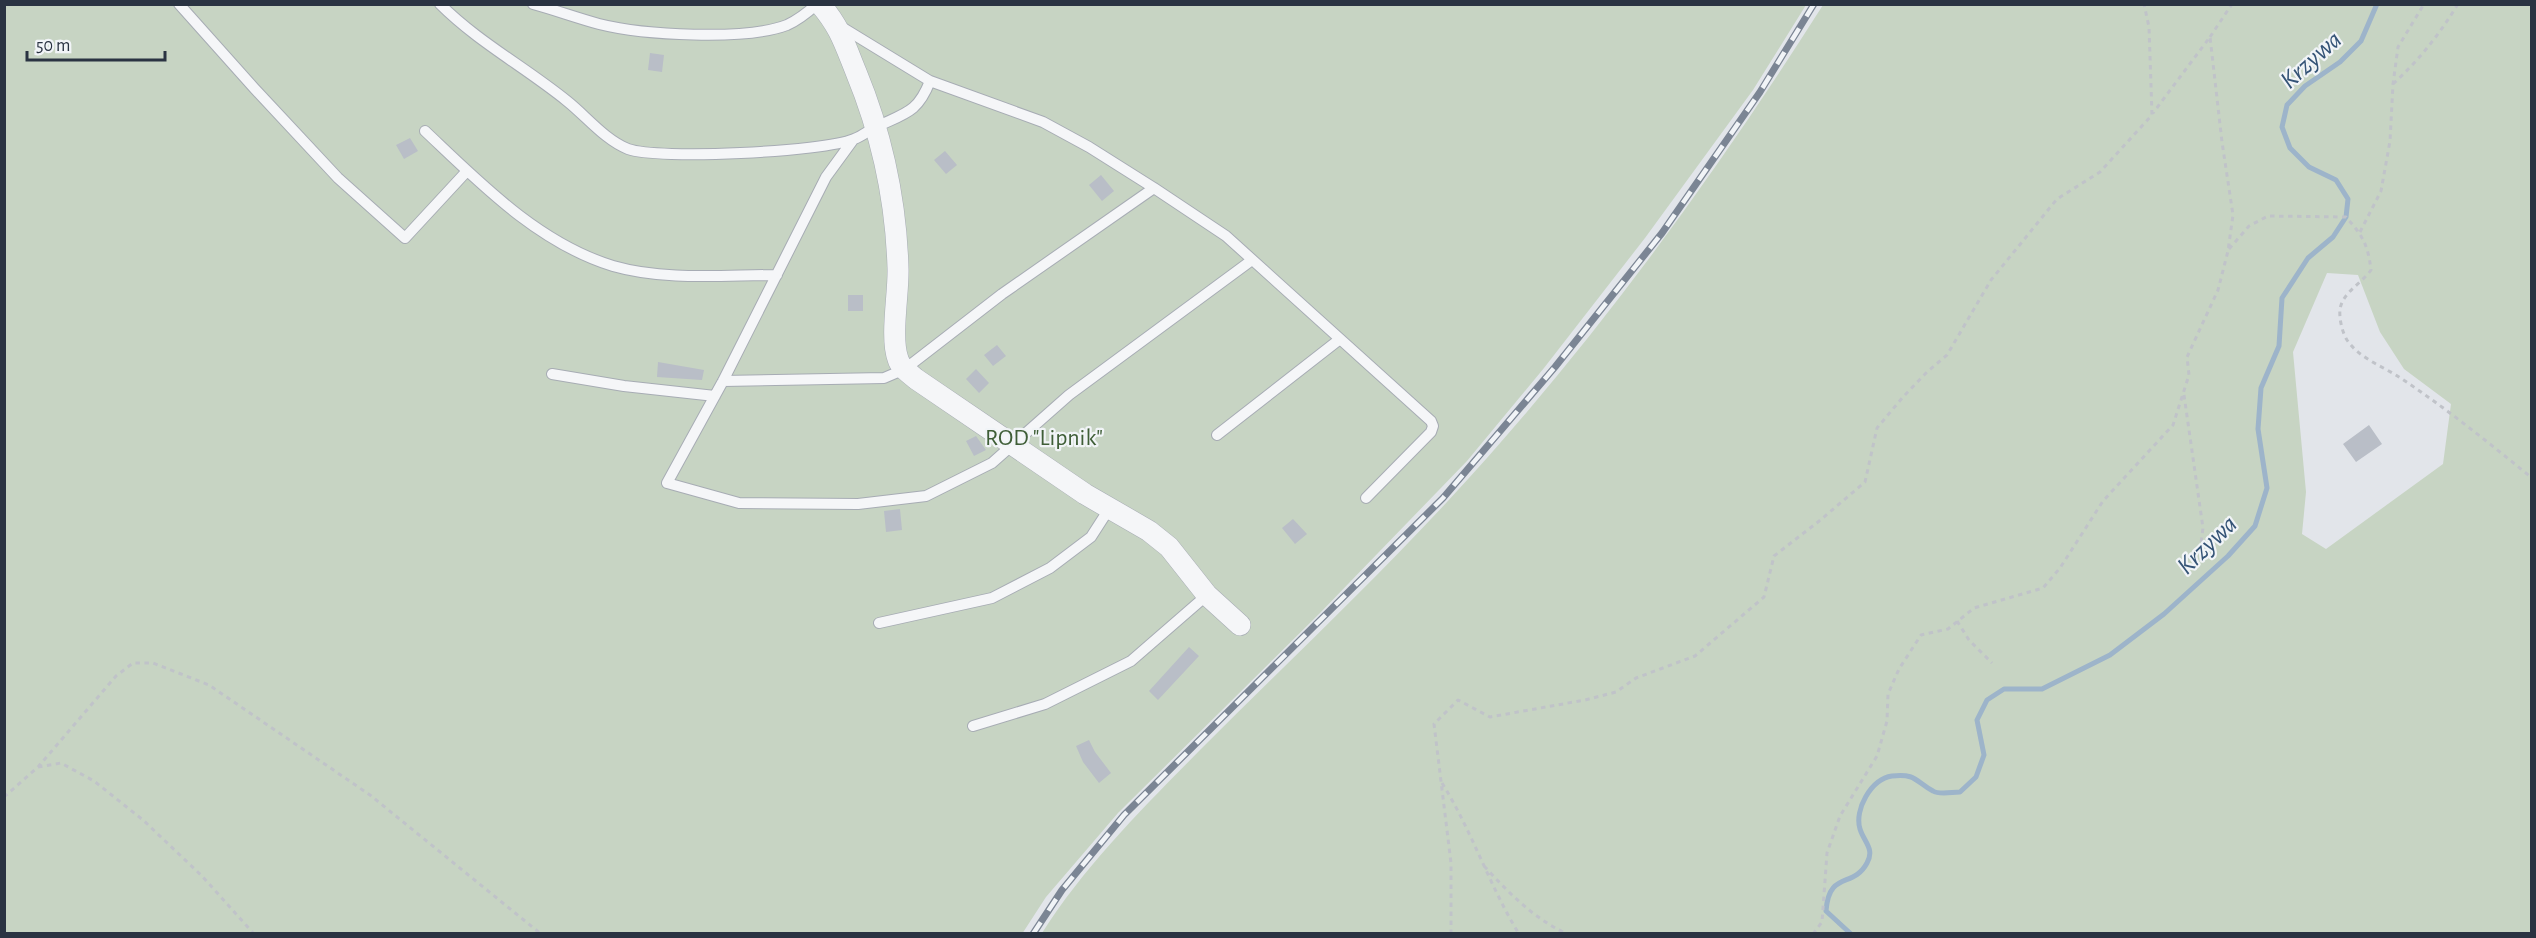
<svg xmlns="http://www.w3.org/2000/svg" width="2536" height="938" font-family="'Alegreya Sans',sans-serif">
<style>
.green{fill:#c7d4c3;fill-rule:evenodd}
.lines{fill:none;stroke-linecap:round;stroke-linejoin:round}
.stream{stroke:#9db4ca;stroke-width:5}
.building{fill:#b9bec7}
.lane-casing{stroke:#a7acb4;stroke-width:12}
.street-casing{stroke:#a7acb4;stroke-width:22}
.path{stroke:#c0c3c9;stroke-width:3;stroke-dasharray:4.5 4.5;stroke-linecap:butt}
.lane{stroke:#f5f6f8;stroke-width:10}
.street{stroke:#f5f6f8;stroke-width:21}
.rail-casing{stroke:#7b8594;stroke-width:7}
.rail{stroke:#f1f4f7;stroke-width:4.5;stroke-dasharray:14;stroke-linecap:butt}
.labels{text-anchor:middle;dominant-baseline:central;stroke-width:4.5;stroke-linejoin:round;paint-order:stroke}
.park-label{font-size:24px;fill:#3f5e37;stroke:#f1f4f7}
.water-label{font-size:26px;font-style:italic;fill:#345376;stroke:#f1f4f7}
</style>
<rect width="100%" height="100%" fill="#e2e5ea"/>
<path class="green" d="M4 5H1806L1753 90 1645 238 1544 368 1467 461 1320 613 1118 813 1046 897 1022 934 5 933Z
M1823 5H2531V933H1042C1086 864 1144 807 1201 749 1283 667 1368 587 1447 502 1589 349 1712 180 1823 5ZM2327 273 2358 275 2380 332 2404 369 2451 404 2443 464 2326 549 2302 534 2306 492 2293 352Z"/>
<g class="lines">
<path class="stream" d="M1851 934 1826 911C1829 870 1853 889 1867 863 1875 849 1864 842 1860 829 1854 810 1871 779 1892 776 1916 773 1916 782 1933 791 1939 795 1952 792 1960 792L1976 777 1984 755 1977 720 1987 700 2004 689H2042L2110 655 2164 614 2228 556 2255 526 2267 488 2258 429 2261 388 2279 346 2282 298 2308 258 2333 237 2346 217 2348 199 2336 180 2309 167 2290 148 2282 127 2287 105 2305 86 2340 62 2361 41 2377 4"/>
</g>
<path class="building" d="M650 53 664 55 662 72 648 70Z
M410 138 418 151 404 159 396 145Z
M945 151 957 165 946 174 934 160Z
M1101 175 1114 191 1102 201 1089 185Z
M848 295H863V311H848Z
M997 345 1006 356 993 366 984 355Z
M658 362 704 370 702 380 657 377Z
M976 369 989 383 979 393 966 379Z
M2369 425 2382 444 2356 462 2343 444Z
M976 436 986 450 974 456 966 441Z
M900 509 902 530 886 532 884 511Z
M1293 519 1307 534 1295 544 1282 528Z
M1189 647 1199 656 1158 700 1149 691Z
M1089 740 1095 752 1111 773 1099 783 1083 762 1076 746Z"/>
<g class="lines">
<defs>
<path id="lane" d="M179 4 254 88 338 178 405 238 467 171
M440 4C478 42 525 67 567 101 586 116 605 140 628 149 658 160 823 152 854 139 863 136 870 129 878 126 906 113 918 112 930 81
M533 4C555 10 577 18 599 24 643 35 745 41 787 25 798 20 807 13 817 4
M840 26 930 81 1043 122 1089 147 1154 188 1226 236 1431 421 1433 426 1431 432 1366 498
M425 131C480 183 538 243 613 266 665 281 723 275 777 275
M853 140 826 177 723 381 667 483 739 503 858 504 926 496 992 463 1069 395 1252 260
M552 374 624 386 715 396
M723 381 884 378 905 369 1002 294 1154 188
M1217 435 1340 339
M879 623 992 598 1050 568 1091 537 1109 509
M973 726 1045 704 1131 661 1207 595"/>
<path id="street" d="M820 4C840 27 845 45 856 72 882 135 896 200 898 268 899 292 890 337 898 359 900 367 909 373 916 379L1085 494 1149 531 1169 547 1207 595 1240 625"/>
</defs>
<use href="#lane" class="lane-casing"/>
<use href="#street" class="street-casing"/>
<path class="path" d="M2210 37 2232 4
M2393 84C2419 60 2439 35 2458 4
M2360 232 2381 191 2390 141 2393 84 2398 47 2424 4
M2229 249 2249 226 2268 216 2346 217C2363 236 2368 245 2371 270 2361 284 2343 292 2340 309 2339 318 2342 332 2347 340 2359 358 2382 366 2399 377 2446 408 2489 443 2532 478
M2184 395 2203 528 2200 551
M1957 621 1969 640 1992 663
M38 767 61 763 94 781 143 820 202 876 254 934
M1442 783C1472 831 1489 885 1519 934
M4 797 38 767 116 676 133 663H153L209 685 370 795 541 934
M1484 866C1509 893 1533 918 1567 934
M1451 934V863L1434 724 1458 700 1490 717 1585 700 1616 692 1636 678 1695 656 1764 597 1774 556 1818 522 1865 482 1877 428 1903 397 1927 372 1947 355 1991 280 2057 199 2100 172 2152 115 2149 27 2144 4
M1813 934 1822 922 1827 853 1840 816 1877 756 1887 721 1888 694 1899 669 1921 635 1948 629 1974 608 2043 588 2060 568 2103 501 2173 425 2189 375 2187 357 2218 290 2228 251 2233 215 2222 142 2210 37 2153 113"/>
<use href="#lane" class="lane"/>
<use href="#street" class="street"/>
<defs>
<path id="rail" d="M1033 934 1062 890 1124 815 1443 498 1555 367 1662 233 1760 92 1814 4"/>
</defs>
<use href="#rail" class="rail-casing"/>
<use href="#rail" class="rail"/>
</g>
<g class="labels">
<g class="park-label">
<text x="1044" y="438">ROD "Lipnik"</text>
</g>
<g class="water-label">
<text transform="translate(2311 60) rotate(-42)">Krzywa</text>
<text transform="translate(2207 545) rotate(-44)">Krzywa</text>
</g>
</g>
<rect width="2536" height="938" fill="none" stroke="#2a3342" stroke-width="12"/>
<path d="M27 51v9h138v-9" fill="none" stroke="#2a3342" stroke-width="3"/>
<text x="36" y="51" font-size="18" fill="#2a3342" stroke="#f1f4f7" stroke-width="4.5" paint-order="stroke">50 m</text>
</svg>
